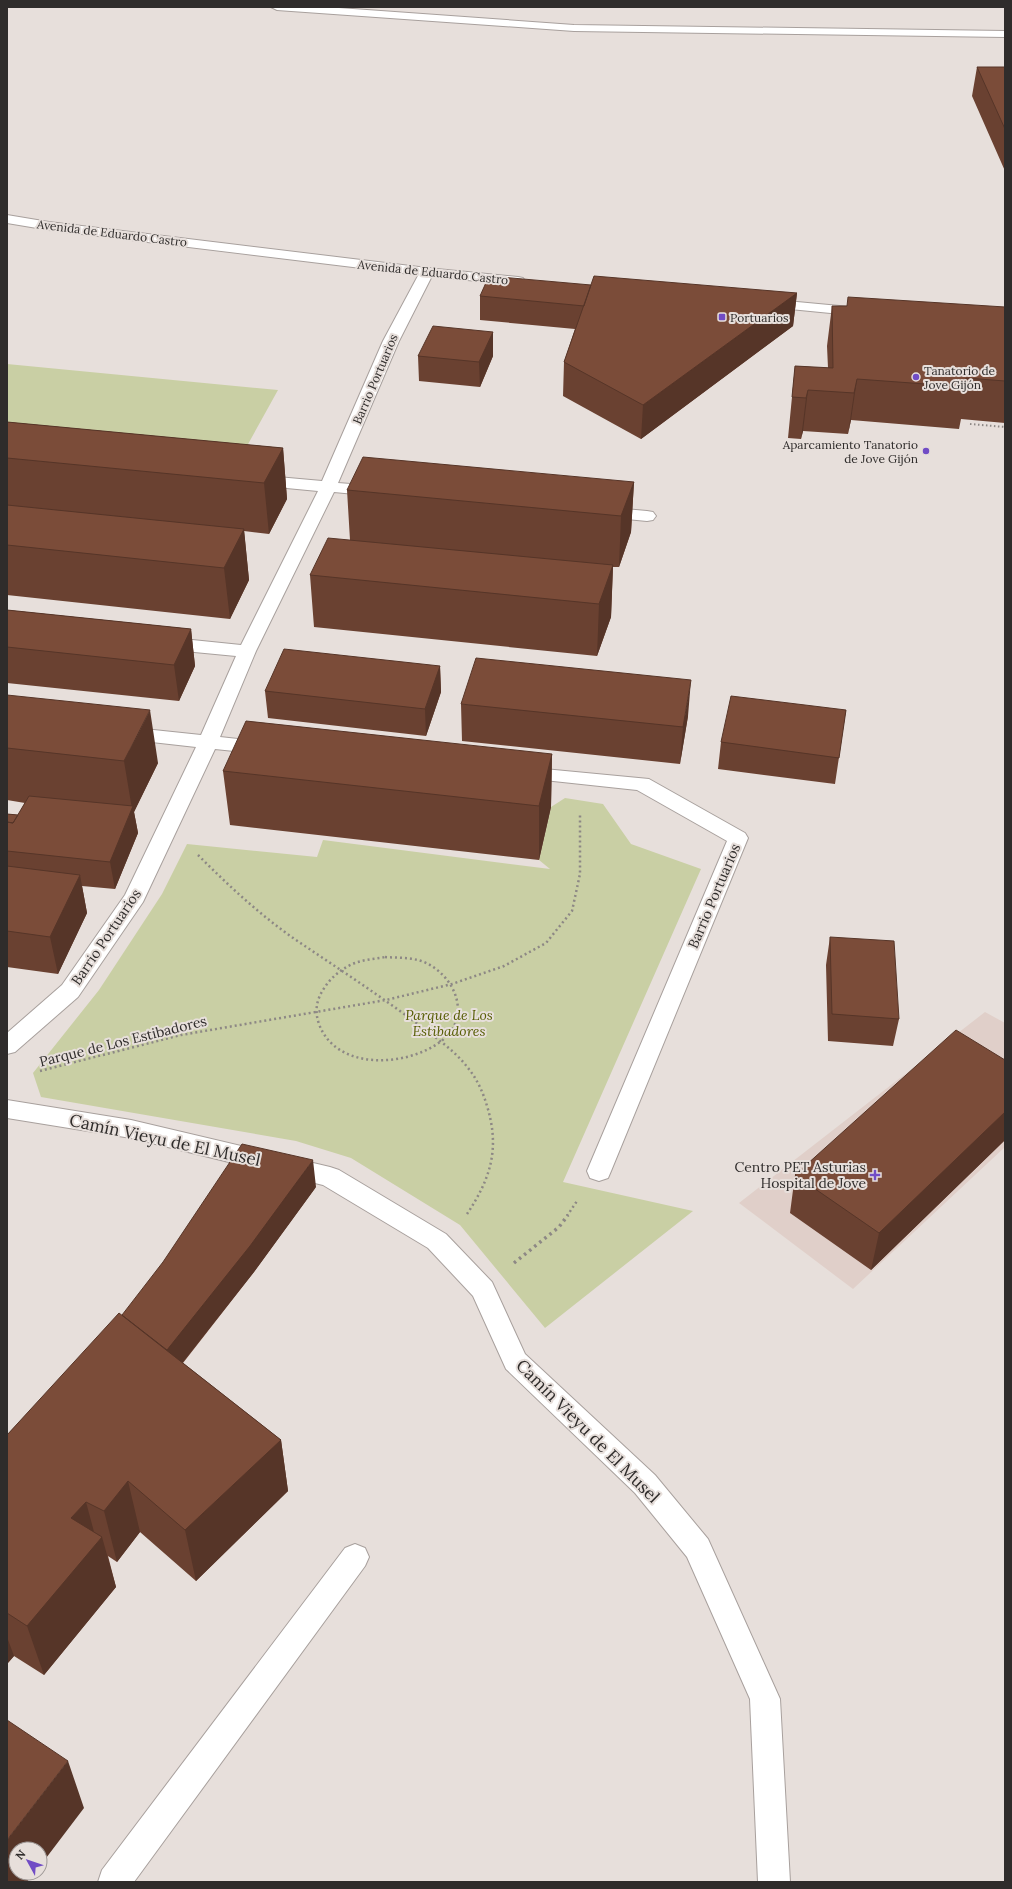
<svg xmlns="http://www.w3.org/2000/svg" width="1012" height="1889" font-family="Lora,serif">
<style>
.built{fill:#e0cfc9}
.green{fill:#c9cfa4}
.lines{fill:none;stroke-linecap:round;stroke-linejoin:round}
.lane-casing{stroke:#a8a09d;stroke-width:2}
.street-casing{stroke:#a8a09d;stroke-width:2}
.secondary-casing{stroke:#a8a09d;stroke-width:2}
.path-far2{stroke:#8d8885;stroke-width:2;stroke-dasharray:1.5 2.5;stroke-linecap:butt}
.path-far1{stroke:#8d8885;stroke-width:2.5;stroke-dasharray:2 3;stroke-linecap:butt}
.path{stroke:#8d8885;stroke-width:3.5;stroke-dasharray:2.5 4;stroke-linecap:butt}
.lane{fill:#fff;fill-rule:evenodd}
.street{fill:#fff;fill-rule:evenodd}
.secondary{fill:#fff;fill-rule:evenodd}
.wall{fill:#6a4131}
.shaded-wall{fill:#563528}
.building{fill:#7b4c39;stroke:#563528}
.poi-dot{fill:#714cc5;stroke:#e7dfdb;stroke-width:1.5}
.labels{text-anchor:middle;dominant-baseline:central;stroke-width:4;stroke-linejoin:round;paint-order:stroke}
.far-street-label{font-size:12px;fill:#2f2c2b;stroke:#e7dfdb}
.far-poi-label{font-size:12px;fill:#2f2c2b;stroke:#e7dfdb;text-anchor:start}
.street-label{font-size:14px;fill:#2f2c2b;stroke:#e7dfdb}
.park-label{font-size:14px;font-style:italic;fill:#575d04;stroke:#e7dfdb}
.poi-label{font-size:14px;fill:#2f2c2b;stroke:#e7dfdb;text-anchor:end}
.near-street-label{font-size:17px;fill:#2f2c2b;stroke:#e7dfdb}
</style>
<rect width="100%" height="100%" fill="#e7dfdb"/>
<path class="built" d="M985 1012 1005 1023V1147L853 1289 739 1203Z"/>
<path class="green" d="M7 364 278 390 242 455 7 430Z
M565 798 603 804 631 844 701 869 563 1182 693 1211 545 1328 460 1225 351 1158 296 1141 41 1097 33 1073 99 990 162 894 187 844 317 857 323 840 550 869 539 860 551 807Z"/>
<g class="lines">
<defs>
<path id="lane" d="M271 7H325L574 25 1005 31V37L574 31 277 10Z
M355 1544 365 1548 369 1557 365 1566 134 1882H98L102 1870 345 1548Z"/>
<path id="street" d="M427 268 432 269 434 272 399 341 338 483 376 486 382 487 384 491 382 495 376 496 334 492 256 651 220 737 264 742 271 744 274 748 271 752 264 754 215 749 143 902 78 997 15 1052 7 1054V1033L62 985 125 895 196 747 125 739 118 737 115 733 118 729 125 727 201 735 236 656 163 649 156 647 154 643 156 639 163 637 241 645 318 491 255 485 249 484 247 480 249 476 255 475 322 481 383 341 420 272 422 269Z
M602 507 647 511 653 512 656 516 653 520 647 521 596 516 593 512 596 508Z
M523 767 649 779 745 833 748 838 611 1171 608 1178 599 1181 590 1178 587 1171 727 841 637 790 516 777 513 773 516 769Z
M7 1100 131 1120 330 1167 339 1170 446 1234 492 1282 525 1354 655 1475 708 1539 780 1699 790 1882H758L750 1699 687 1557 635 1493 506 1369 473 1296 428 1248 323 1185 131 1138 7 1118Z"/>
<path id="secondary" d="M7 215 49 222 427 268 518 277 523 278 525 281 523 284 518 285 427 276 49 230 7 223Z
M765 299 861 308 866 309 868 312 866 315 861 316 760 306 758 303 760 300Z"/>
</defs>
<use href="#lane" class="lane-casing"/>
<use href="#street" class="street-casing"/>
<use href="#secondary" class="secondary-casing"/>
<path class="path-far2" d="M970 424 1005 427"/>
<path class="path-far1" d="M198 855C229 886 260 915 296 940 339 969 382 997 423 1028 439 1040 456 1052 468 1068 477 1079 483 1092 487 1106 500 1148 491 1178 467 1214
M385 957C398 958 411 957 424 962 456 976 473 1018 440 1042 406 1067 336 1071 319 1024 314 1010 317 998 325 987 332 976 345 966 358 962 367 959 376 959 385 957Z
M40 1071 181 1035 386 1000 452 984 504 966 546 943 572 911 580 874V813
M567 1216 577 1201"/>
<path class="path" d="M514 1263 559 1227 568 1215"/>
<use href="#lane" class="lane"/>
<use href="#street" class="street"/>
<use href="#secondary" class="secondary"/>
</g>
<path class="wall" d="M977 67H1005V171L972 96Z
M591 285 797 293 793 326 641 439 563 396 564 362 575 329 480 320V296Z
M832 306 1005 307V423L961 419 959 429 851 420 848 434 803 431 801 439 788 438 795 366 828 368 827 346Z
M493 332V356L480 387 419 381 418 356Z
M7 422 283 448 287 499 269 534 244 531 249 580 230 619 7 595Z
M634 482 631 532 619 567H613L611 617 597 656 314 627 310 575 350 540 347 490Z
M7 610 191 629 195 666 179 701 7 683Z
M440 666 441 692 426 736 268 718 265 691Z
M7 695 158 763 134 812 138 833 115 889 82 886 87 913 58 974 7 967V814L18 815 25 803 7 800Z
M461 704 688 716 680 764 462 741Z
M846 710 835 784 718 769 721 742Z
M552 754 551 807 539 860 230 825 223 771Z
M830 937 899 1019 893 1046 828 1041 826 965Z
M1005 1060V1140L871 1270 790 1213 795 1175Z
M316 1187 254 1272 183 1363 281 1440 288 1491 196 1581 140 1532 117 1562 108 1556 116 1587 44 1675 14 1656 7 1664V1435L122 1315Z"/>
<path class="shaded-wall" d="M797 293 793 326 641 439 643 405Z
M493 332V356L480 387 479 362Z
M857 379 851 420 848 434 854 393Z
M808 390 803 431 801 439 806 398Z
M283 448 287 499 269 534 264 483Z
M634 482 631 532 619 567 621 516Z
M244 529 249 580 230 619 224 568Z
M613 565 611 617 597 656 599 604Z
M191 629 195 666 179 701 174 665Z
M440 666 441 692 426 736 425 709Z
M691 680 688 716 680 764 683 727Z
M150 710 158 763 134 812 138 833 115 889 110 862 132 809 124 761Z
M552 754 551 807 539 860V806Z
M80 875 87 913 58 974 50 937Z
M1005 1112V1140L871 1270 879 1233Z
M313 1160 316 1187 254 1272 171 1377 166 1351Z
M281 1440 288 1491 196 1581 185 1530Z
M128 1481 140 1532 117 1562 104 1511Z
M86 1502 97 1543 102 1537 116 1587 44 1675 27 1626 71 1518Z
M7 1637 14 1656 7 1664Z
M68 1761 84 1808 40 1866V1849H16V1873H34L27 1882H7V1840Z"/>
<path class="building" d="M977 67H1005V129Z
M489 276 591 285 584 306 480 296Z
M594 276 797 293 643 405 564 362Z
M848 297 1005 307V381L966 378V387L857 379 854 393 808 390 806 398 792 397 795 366 833 368 832 306H847Z
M433 326 493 332 479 362 418 356Z
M7 422 283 448 264 483 7 458Z
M363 457 634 482 621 516 347 490Z
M7 505 244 529 224 568 7 545Z
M328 538 613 565 599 604 310 575Z
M7 610 191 629 174 665 7 647Z
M284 649 440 666 425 709 265 691Z
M476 658 691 680 683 727 461 704Z
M7 695 150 710 124 761 7 748Z
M731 696 846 710 839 758 721 742Z
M246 721 552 754 539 806 223 771Z
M29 796 133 806 110 862 7 851V822L13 823Z
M7 814 18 815 13 823 7 822Z
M7 866 80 875 50 937 7 931Z
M830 937 894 941 899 1019 832 1014Z
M956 1030 1005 1060V1112L879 1233 795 1175Z
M242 1144 313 1160 250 1246 167 1350 122 1315 163 1262Z
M119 1313 281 1440 185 1530 128 1481 104 1511 86 1502 71 1518 102 1537 27 1626 7 1613V1435Z
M7 1720 68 1761 7 1840Z"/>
<g class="poi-dot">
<rect x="718" y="313" width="8" height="8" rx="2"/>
<circle cx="916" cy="377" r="4"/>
<circle cx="926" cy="451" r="4"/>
<path d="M873 1169h4v4h4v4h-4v4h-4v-4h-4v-4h4z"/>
</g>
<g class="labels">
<g class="far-street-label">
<text transform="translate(112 233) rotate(7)">Avenida de Eduardo Castro</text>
<text transform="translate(433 272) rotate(6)">Avenida de Eduardo Castro</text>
<text transform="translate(375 379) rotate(-67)">Barrio Portuarios</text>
</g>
<g class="far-poi-label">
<text x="730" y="317">Portuarios</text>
<text x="924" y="370">Tanatorio de<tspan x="924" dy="14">Jove Gijón</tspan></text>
<text x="918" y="444" text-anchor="end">Aparcamiento Tanatorio<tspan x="918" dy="14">de Jove Gijón</tspan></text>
</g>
<g class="street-label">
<text transform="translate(714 896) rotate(-67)">Barrio Portuarios</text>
<text transform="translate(106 937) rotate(-56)">Barrio Portuarios</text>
<text transform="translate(123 1041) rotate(-14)">Parque de Los Estibadores</text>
</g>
<g class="park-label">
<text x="449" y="1015">Parque de Los<tspan x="449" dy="16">Estibadores</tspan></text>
</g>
<g class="poi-label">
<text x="866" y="1167">Centro PET Asturias<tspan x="866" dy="16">Hospital de Jove</tspan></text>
</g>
<g class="near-street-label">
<text transform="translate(165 1140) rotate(12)">Camín Vieyu de El Musel</text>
<text transform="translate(588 1431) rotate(45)">Camín Vieyu de El Musel</text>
</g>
</g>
<rect width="1012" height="1889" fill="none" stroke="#2f2c2b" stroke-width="16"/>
<g transform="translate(28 1861) rotate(310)"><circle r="19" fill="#e7dfdb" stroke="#9d9795"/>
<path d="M0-3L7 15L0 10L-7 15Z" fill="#714cc5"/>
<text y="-6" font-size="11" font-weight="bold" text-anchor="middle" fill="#2f2c2b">N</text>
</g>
</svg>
